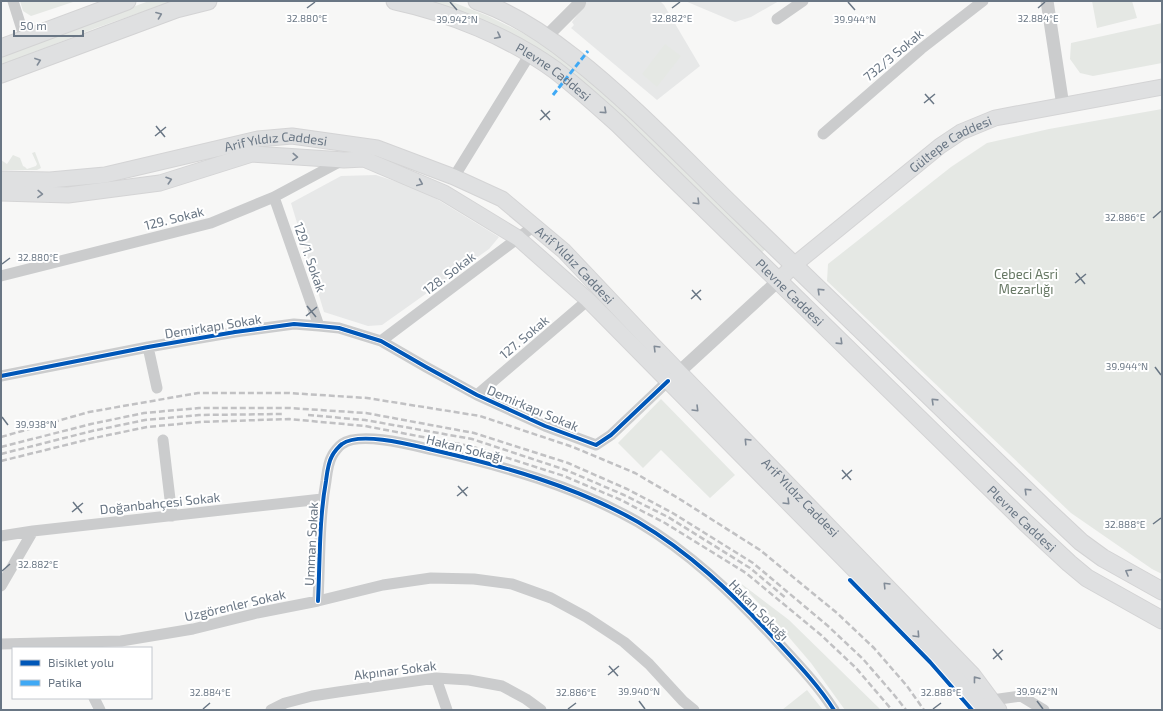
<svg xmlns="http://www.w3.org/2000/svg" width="1163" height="711" font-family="'Exo 2',sans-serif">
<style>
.built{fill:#e7e8e8}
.green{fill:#e5e8e4}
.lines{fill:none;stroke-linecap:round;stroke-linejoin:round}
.secondary-casing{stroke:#d4d4d5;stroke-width:17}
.primary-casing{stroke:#d3d3d4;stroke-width:19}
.minor{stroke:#cbcccd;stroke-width:11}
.tertiary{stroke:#cbcccd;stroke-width:13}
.secondary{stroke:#dfe0e1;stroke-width:15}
.primary{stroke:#dfe0e1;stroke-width:17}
.rail{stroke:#c1c1c3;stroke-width:2.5;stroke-dasharray:6 3;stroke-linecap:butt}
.quiet{stroke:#3fa9f5;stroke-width:3;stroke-dasharray:6 3;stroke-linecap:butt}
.cycleway-casing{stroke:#fff;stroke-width:6}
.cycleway{stroke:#0057b8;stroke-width:4}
.oneway{stroke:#818b97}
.ticks{fill:none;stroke:#697684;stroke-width:1.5}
.labels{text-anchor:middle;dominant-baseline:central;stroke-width:4;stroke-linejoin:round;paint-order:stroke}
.street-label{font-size:13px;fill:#697684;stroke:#fff}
.park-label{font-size:13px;fill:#667763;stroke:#fff}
.ticks-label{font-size:10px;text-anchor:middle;fill:#697684;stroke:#fff;stroke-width:4;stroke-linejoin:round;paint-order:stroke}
</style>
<rect width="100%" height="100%" fill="#f7f7f6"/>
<path class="built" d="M589 1H660L664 5 700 66 657 100 571 28 574 25 572 22 587 2Z
M685 1H779L751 17 735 22Z
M376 175 422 190 499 237 489 249 382 325 368 326 324 312 291 203 341 176Z"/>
<path class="green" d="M20 1H76L31 16 23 11Z
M149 1H173L96 28 1 65V55Z
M425 1H450L488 16 525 34 560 56 618 106 766 249 761 253 599 98Z
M1092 1H1132L1137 18 1097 28Z
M1162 23V63L1093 76 1080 73 1070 59 1071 43Z
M665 44 681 56 657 87 642 74Z
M1162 109V574L1152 569 1071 513 827 281 828 264 951 167 987 143 1049 129Z
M35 152 41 168 37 170H1V160L7 164 13 155 20 158 23 166 25 167 27 169 36 166 37 164 32 153Z
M661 399 735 475 710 498 661 450 643 468 618 443Z
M739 582 789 620 881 710H845L811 663 775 621Z
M807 690 823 710H782Z"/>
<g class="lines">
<defs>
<g id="secondary">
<path id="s1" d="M1 179 50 180 105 175 258 139 292 136 377 148 454 177 502 199 564 251 652 344 973 675 999 710"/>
<path d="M1 193 68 195 160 183 252 154 344 160 364 159 444 193 518 238 588 300 895 611 937 656 984 710"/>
<path id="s2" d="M778 281 794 265 940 146 961 132 995 118 1162 87"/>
</g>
<g id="primary">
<path id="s3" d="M395 1C451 13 509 37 555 70 577 87 597 105 618 124L1026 523 1069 563 1087 578 1162 620"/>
<path d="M477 1C513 13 544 34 573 57 633 104 685 160 740 213 842 313 945 412 1048 511L1081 542 1103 558 1162 591"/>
<path d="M1 48 127 1"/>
<path d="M1 74 176 9 208 1"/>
</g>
</defs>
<use href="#secondary" class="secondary-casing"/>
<use href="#primary" class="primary-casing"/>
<path class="minor" d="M13 1 25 39
M777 19 803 1
M823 134 921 49 983 1
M454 177 530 54
M274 197 319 326
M1 276 211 223 274 197 343 160
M381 341 534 226
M148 347 157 388
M1 376 148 347 235 332 294 324 319 326 339 328 381 341 426 367 477 395 545 426 596 445 611 435 668 381
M477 395 588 300
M163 440 172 516
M1 536 33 531 322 499
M1 586 33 531
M318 601C320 561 319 520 326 481 327 473 328 463 332 456 334 452 339 446 342 444 360 431 412 445 433 450 503 466 575 486 638 522 689 552 732 593 772 636 793 659 817 683 834 710
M1 644 121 641 193 629 257 613 318 601 383 585 431 578 474 579 512 584 551 598 586 617 624 642 649 664 683 701 694 710
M436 678 447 710
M94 698 100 710
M986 703 992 700 1021 696 1044 710
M271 710 285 703 312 696 338 692 436 678 469 680 502 686 526 699 541 710"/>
<path class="tertiary" d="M1047 1 1063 106
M546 37 579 4 580 1
M679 372 778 281"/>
<use href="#secondary" class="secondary"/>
<use href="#primary" class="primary"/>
<path class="rail" d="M308 415 365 420 472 439 566 470 624 495 668 517 750 568 787 599
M1 437 89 412 198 393H289L367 398 480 416 573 447 635 473 678 498 760 550 837 613 874 648 907 686 924 710
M1 447 91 424 144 413 199 408H289L366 413 474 433 568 463 627 489 671 512 753 563 828 626 863 659 895 696 906 710
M1 454 92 431 145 420 199 415 282 414
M1 461 94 438 147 427 200 422 289 419 365 426 470 446 564 476 621 500 665 523 746 573 821 635 856 668 892 710"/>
<path class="quiet" d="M553 95 588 51"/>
<defs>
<path id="cycleway" d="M1 376 148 347 235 332 294 324 319 326 339 328 381 341 426 367 477 395 545 426 596 445 611 435 668 381
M850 580 930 662 972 710
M318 601C320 561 319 520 326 481 327 473 328 463 332 456 334 452 339 446 342 444 360 431 412 445 433 450 503 466 575 486 638 522 689 552 732 593 772 636 793 659 817 683 834 710"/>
</defs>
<use href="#cycleway" class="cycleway-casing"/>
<use href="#cycleway" class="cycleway"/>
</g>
<defs><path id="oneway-chevron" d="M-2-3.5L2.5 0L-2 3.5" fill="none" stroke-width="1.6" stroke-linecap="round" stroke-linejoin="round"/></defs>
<g class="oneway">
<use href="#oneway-chevron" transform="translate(159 15) rotate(-21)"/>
<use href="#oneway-chevron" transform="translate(498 36) rotate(27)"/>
<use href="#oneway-chevron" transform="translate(38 61) rotate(-20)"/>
<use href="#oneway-chevron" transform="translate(604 111) rotate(42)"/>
<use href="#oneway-chevron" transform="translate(295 157) rotate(3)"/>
<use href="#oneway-chevron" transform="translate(169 180) rotate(-18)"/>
<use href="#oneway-chevron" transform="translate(420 183) rotate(23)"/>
<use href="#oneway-chevron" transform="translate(40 194) rotate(2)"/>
<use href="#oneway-chevron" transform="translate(697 202) rotate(45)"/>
<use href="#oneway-chevron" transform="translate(820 291) rotate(-136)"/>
<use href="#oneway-chevron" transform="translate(840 342) rotate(44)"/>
<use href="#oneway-chevron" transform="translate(656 348) rotate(-135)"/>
<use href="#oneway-chevron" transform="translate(934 401) rotate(-136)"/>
<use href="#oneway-chevron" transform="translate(696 409) rotate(45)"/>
<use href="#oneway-chevron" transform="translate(747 441) rotate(-134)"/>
<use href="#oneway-chevron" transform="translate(1027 491) rotate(-136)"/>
<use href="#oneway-chevron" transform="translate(787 502) rotate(45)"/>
<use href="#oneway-chevron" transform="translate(1128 572) rotate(-151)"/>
<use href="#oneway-chevron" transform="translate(886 585) rotate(-134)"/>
<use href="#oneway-chevron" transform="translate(917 635) rotate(47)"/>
<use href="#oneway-chevron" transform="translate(976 679) rotate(-128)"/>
</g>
<path class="ticks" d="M450 2 457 10M848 2 855 10M307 8 315 2M672 8 680 2M1038 8 1045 2M925 94 934 104M924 103 935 94M541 110 550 120M540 120 550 111M156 126 165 137M155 136 166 127M1153 218 1161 211M2 264 10 258M1076 273 1085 284M1075 283 1086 274M692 290 701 300M691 299 701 290M307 306 316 317M306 316 317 307M1155 367 1161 375M2 417 8 425M842 470 851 480M842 479 852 470M458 486 467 496M457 496 468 487M73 502 82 513M72 512 83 503M1153 524 1161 518M2 571 10 564M993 649 1002 660M993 659 1003 650M609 666 618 676M608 675 619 666M639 701 645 709M1037 701 1043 709M203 709 210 703M568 709 576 703M933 709 941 703"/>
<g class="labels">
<g class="street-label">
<text transform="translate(893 55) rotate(-40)">732/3 Sokak</text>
<text stroke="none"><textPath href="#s3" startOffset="175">Plevne Caddesi</textPath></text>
<text stroke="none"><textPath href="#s1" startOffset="279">Arif Yıldız Caddesi</textPath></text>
<text stroke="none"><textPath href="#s2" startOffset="221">Gültepe Caddesi</textPath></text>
<text transform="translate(174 218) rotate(-14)">129. Sokak</text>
<text transform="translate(310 257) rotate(71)">129/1. Sokak</text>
<text stroke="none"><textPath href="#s1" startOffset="615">Arif Yıldız Caddesi</textPath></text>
<text transform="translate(449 273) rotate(-37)">128. Sokak</text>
<text stroke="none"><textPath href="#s3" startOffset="499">Plevne Caddesi</textPath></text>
<text transform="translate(213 326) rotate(-9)">Demirkapı Sokak</text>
<text transform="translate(524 337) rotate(-40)">127. Sokak</text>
<text transform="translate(533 408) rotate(23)">Demirkapı Sokak</text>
<text transform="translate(465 448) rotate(14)">Hakan Sokağı</text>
<text stroke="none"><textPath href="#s1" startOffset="939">Arif Yıldız Caddesi</textPath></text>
<text transform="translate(160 503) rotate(-6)">Doğanbahçesi Sokak</text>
<text stroke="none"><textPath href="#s3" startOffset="823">Plevne Caddesi</textPath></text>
<text transform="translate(311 544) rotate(-87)">Umman Sokak</text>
<text transform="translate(235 605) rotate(-13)">Uzgörenler Sokak</text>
<text transform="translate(759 610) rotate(46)">Hakan Sokağı</text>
<text transform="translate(395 670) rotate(-7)">Akpınar Sokak</text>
</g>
<g class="park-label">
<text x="1026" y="274">Cebeci Asri<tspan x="1026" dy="15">Mezarlığı</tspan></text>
</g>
</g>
<g class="ticks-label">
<text x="307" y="22">32.880°E</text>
<text x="1038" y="22">32.884°E</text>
<text x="672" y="22">32.882°E</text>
<text x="457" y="23">39.942°N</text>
<text x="855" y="23">39.944°N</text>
<text x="1125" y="221">32.886°E</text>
<text x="38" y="261">32.880°E</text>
<text x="1127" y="370">39.944°N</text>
<text x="36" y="428">39.938°N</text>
<text x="1125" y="528">32.888°E</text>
<text x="38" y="568">32.882°E</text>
<text x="639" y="695">39.940°N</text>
<text x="1037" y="695">39.942°N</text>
<text x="210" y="696">32.884°E</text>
<text x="576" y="696">32.886°E</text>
<text x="941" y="696">32.888°E</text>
</g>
<rect width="1163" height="711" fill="none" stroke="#697684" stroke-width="4"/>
<rect x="12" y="647" width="140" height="52" fill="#ffffff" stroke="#c3c8ce"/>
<rect x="20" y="660" width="20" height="6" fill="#0057b8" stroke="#c3c8ce"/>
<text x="48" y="667" font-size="12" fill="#697684">Bisiklet yolu</text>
<rect x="20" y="680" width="20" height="6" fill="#3fa9f5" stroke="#c3c8ce"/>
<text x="48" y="687" font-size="12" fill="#697684">Patika</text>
<path d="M14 30v6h69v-6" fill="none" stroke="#697684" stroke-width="2"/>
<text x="20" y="30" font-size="12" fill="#697684" stroke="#ffffff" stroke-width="3" paint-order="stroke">50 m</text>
</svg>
